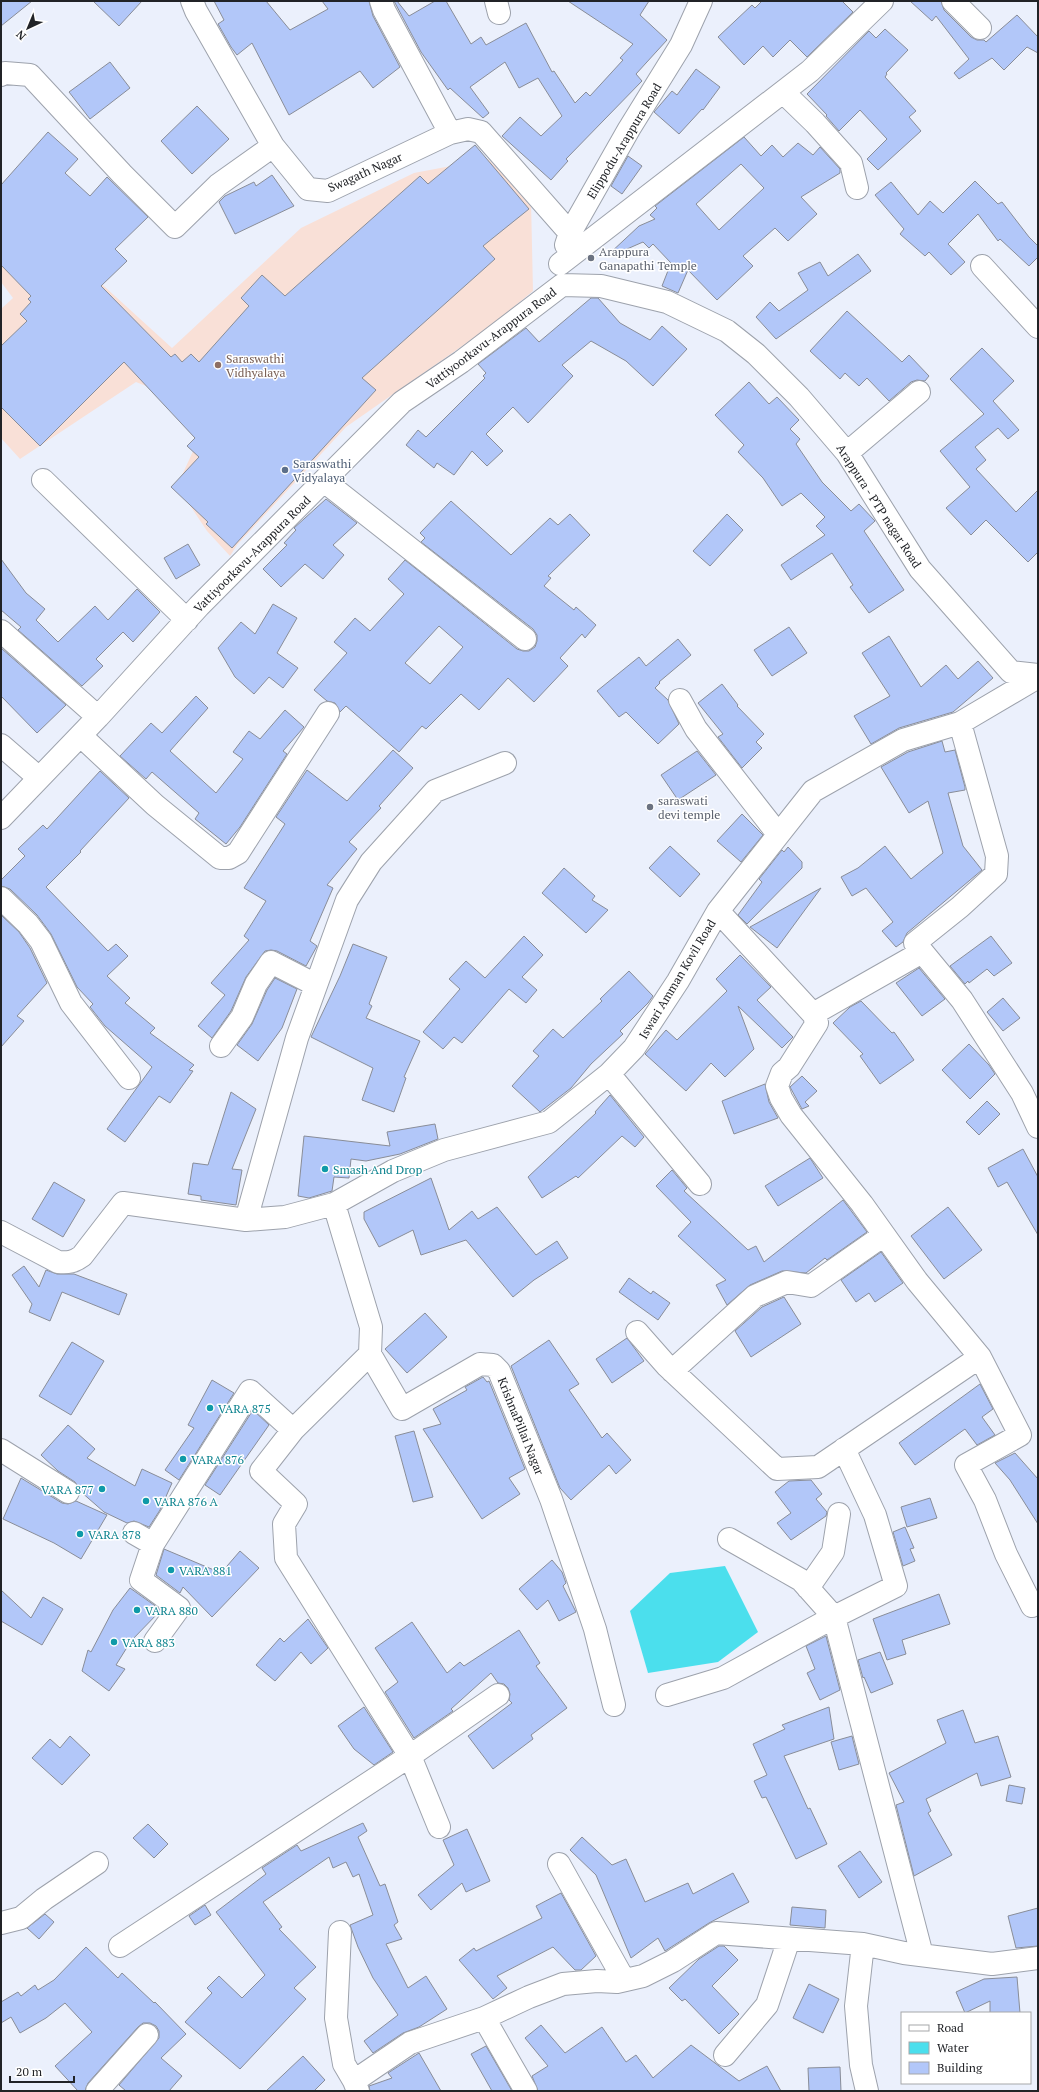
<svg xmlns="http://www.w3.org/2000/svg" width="1039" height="2092" font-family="'PT Serif',serif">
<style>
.education{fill:#f9e0d7}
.water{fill:#4bdfed}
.building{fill:#b2c7f9;stroke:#898d98;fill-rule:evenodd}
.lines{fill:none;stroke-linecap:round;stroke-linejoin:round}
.minor-casing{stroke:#9da2ac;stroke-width:24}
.minor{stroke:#fff;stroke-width:22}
.worship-dot{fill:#6b7280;stroke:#fff;stroke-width:1.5}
.education-dot{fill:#8d6e63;stroke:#fff;stroke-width:1.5}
.service-dot{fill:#5c6f8a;stroke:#fff;stroke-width:1.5}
.culture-dot{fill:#0f9aa8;stroke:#fff;stroke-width:1.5}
.labels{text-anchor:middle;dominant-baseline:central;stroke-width:3;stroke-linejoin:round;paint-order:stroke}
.street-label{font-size:12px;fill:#212327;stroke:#fff}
.worship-label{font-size:12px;fill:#5b616d;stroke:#fff;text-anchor:start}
.education-label{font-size:12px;fill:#785e54;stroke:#fff;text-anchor:start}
.service-label{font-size:12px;fill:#4e5e75;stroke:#fff;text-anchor:start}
.culture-label{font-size:12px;fill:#0d838f;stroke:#fff;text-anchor:start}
</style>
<rect width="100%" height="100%" fill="#ebf0fc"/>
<path class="education" d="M488 159 531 201 533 291 491 326 346 427 237 545 230 556 207 531 177 486 201 434 151 388 136 382 20 459 1 438V309L13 298 1 282V243L26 215 172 348 301 228 414 173Z"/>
<path class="water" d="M725 1566 758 1632 718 1662 648 1673 630 1611 670 1573Z"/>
<path class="building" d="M1 1H32L1 26Z
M93 1H142L119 26Z
M214 1H266L290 30 328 9 322 1H369L373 16 400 67 373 88 360 71 289 115 252 43 237 55 231 47 218 24 224 20Z
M394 1H397L409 16 435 1H446L471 44 481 37 486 45 526 23 552 72 554 71 575 103 586 92 590 96 623 60 620 58 633 44 568 1H649L640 15 667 40 636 74 642 81 566 159 568 161 551 180 502 136 520 117 541 136 562 116 538 78 519 88 505 62 470 87 489 113 483 118 450 88 448 90 421 52Z
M762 1H842L853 12 807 57 790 40 773 57 763 46 744 65 718 37 752 5 755 8Z
M910 1H941L944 10 971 37 977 40H984L986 42 1017 15 1038 37V53L1027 47 1004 70 992 58 959 79 954 73 969 59 936 16 932 21Z
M885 29 908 50 886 73 887 74 885 77 916 111 909 117 921 131 878 170 867 159 887 139 860 110 839 131 826 116 827 115 807 94 869 31 876 38Z
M110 62 130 88 90 119 69 92Z
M696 69 720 87 703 110 702 109 679 134 654 112 672 91 677 95Z
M197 106 229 139 192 174 161 141Z
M48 132 78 159 65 173 90 196 107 177 148 217 115 249 127 261 101 286 171 357 175 354 182 362 191 354 199 362 249 306 241 298 262 275 285 296 420 176 428 184 475 145 529 209 483 246 495 259 362 378 376 390 232 548 206 524 208 522 171 487 199 457 187 446 195 438 124 362 40 446 1 407V346L27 321 20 314 31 302 28 299 31 296 1 265V185Z
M744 137 761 156 772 145 783 157 798 143 813 155 820 147 840 169V173L801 197 817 214 788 241 775 228 743 256 753 266 717 300 688 270 678 293 662 286 671 263 653 244 649 248 643 242 611 256 609 254 639 226 655 219 650 215 657 208 655 206ZM741 164 764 188 719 230 696 204Z
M628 156 642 166 622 194 611 186Z
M272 175 294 206 235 234 219 202 225 196 254 182 256 186Z
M975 181 998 204 1002 202 1029 237 1038 246V257L1029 266 1000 239 998 241 978 214 948 244 965 262 951 275 929 252 925 256 900 234 904 229 875 195 891 182 918 215 930 201 943 213Z
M858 254 871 271 776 339 756 317 770 302 779 311 808 290 798 273 820 262 828 276Z
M591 298H598L620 323 650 340 662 326 687 349 653 386 626 361 591 341 562 365 573 376 528 423 513 407 486 434 503 451 487 466 472 451 454 475 437 463 434 468 406 445 418 430 426 437 485 378 483 376 486 373 478 364 526 328 539 342Z
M847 311 902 362 909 355 929 376 925 381 917 380 911 382 889 401 867 378 859 386 845 373 840 379 810 351Z
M982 348 1014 381 993 401 1019 430 1008 439 998 428 975 447 986 460 976 469 1016 512 1038 490V552L1028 562 986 520 971 535 946 508 970 487 940 451 984 414 950 379Z
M749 382 769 404 777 397 799 420 790 429 800 439 796 444 822 482 851 511 859 504 875 521 864 531 904 590 869 613 850 587 853 585 832 553 791 580 781 565 825 535 816 526 825 517 801 493 782 506 763 478 738 452 744 445 715 415Z
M326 499 357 523 333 545 344 555 323 579 305 564 281 587 263 569 287 545 284 543 296 530 294 528Z
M451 501 511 555 550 518 558 525 570 514 590 535 548 576 551 578 544 586 574 610 576 607 596 625 585 638 582 634 560 658 568 666 534 702 508 678 479 710 461 694 426 729 422 726 399 752 346 706 340 712 335 703 327 701 314 690 347 653 334 642 355 618 370 631 404 594 388 579 405 560 517 649 523 651H529L535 647 537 641V635L533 629 421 542 425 538 420 533ZM439 626 463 647 430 684 405 663Z
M727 514 743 530 710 566 693 551Z
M188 544 200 565 176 579 164 558Z
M1 559 26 593 45 609 36 620 58 642 95 606 108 620 137 589 160 612 133 642 123 632 96 659 103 666 82 686 18 630 21 627 1 610Z
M273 604 297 618 277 653 298 668 283 688 269 677 254 694 235 677 218 648 241 622 255 634Z
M789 627 807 653 772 676 754 650Z
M889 636 921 687 946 665 958 679 978 661 993 678 953 712 899 728 871 744 854 716 890 696 862 653Z
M678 639 691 655 659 682 660 683 655 688 668 700 679 724 658 744 626 712 619 717 597 691 639 657 646 666Z
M1 648 66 705 37 733 1 696Z
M722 684 738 705 737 706 764 734 756 742 762 748 742 768 718 737 723 734 698 703Z
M196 696 208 708 170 751 216 793 243 759 233 752 249 731 260 739 285 710 304 727 283 751 287 754 240 827 226 844 195 819 199 813 152 772 146 779 120 756 151 723 162 733Z
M942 741 945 752 955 750 965 787V790L948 793 963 846 982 870 907 933 903 942 896 947 882 931 893 922 866 888 852 896 841 877 858 868 885 846 911 879 943 853 928 801 909 813 881 767 908 752Z
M393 750 413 768 379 806 381 808 349 842 357 849 327 885 333 888 310 941 317 946 306 966 277 951 271 950 265 951 246 977 231 1011 212 1038 198 1026 225 995 211 983 249 940 244 936 266 901 244 888 285 824 276 817 307 770 347 801Z
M697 751 716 775 678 800 661 775Z
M100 771 129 798 80 851 81 852 46 887 108 951 116 944 128 956 107 976 130 998 125 1003 155 1028 150 1033 194 1065 189 1070 193 1071 170 1103 159 1096 125 1142 107 1129 152 1067 105 1026 90 1007 93 1004 77 987 51 934 37 915 10 889 1 886V880L25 856 18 849 43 825 47 829Z
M742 814 763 835 741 862 717 841Z
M670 846 700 874 680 897 649 868Z
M788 847 802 862V868L747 924 738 915 762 882 759 879 782 850 784 852Z
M564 868 595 896 592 900 608 910 586 933 542 893Z
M821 888 777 948 750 927Z
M1 915 19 932 30 948 47 983 17 1016 24 1021 1 1047Z
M524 936 543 955 522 977 537 990 526 1003 509 989 462 1043 454 1037 443 1049 423 1032 460 989 449 979 466 961 485 978Z
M991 936 1012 963 994 976 987 969 969 983 968 981 965 984 950 966Z
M353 944 387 957 369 1004 372 1006 366 1018 420 1041 404 1077 406 1078 394 1112 362 1100 373 1068 311 1037 340 976Z
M740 955 771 987 757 1000 793 1037 782 1048 738 1006 754 1049 725 1077 711 1063 686 1091 645 1054 666 1030 677 1040 727 991 716 979Z
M919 968 945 999 922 1016 896 983Z
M629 971 653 996 648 1003 620 1031 623 1034 591 1064 571 1088 540 1112 512 1086 539 1056 533 1051 553 1029 563 1038 602 1001 600 999Z
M275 978 297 989 282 1028 258 1061 237 1045 252 1024 267 990Z
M1003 998 1020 1018 1003 1031 987 1012Z
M861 1001 892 1033 894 1032 914 1060 880 1084 860 1056 863 1054 833 1023 850 1007Z
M969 1044 989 1065 995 1074 970 1099 942 1070Z
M802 1076 817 1091 805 1102 809 1106 802 1109 790 1087Z
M765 1084 769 1102 778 1118 734 1134 722 1101Z
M231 1092 256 1109 232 1169 242 1170 236 1205 201 1200V1196L188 1194 193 1163 208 1165Z
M610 1095 644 1137 635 1147 622 1136 578 1178 576 1176 542 1198 528 1177 596 1113 595 1112Z
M987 1101 1000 1114 979 1135 966 1122Z
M435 1124 438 1139 400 1154 366 1161 351 1159 349 1178 334 1177 332 1191 309 1198 298 1196 304 1136 390 1146 387 1132Z
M1023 1149 1038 1177V1235L1007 1182 998 1187 988 1168Z
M810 1158 823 1178 778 1206 765 1186Z
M672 1170 687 1188 684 1191 748 1250 756 1246 764 1262 843 1200 867 1232 827 1260 825 1258 806 1273 782 1271 750 1285 727 1305 716 1285 726 1280 678 1236 691 1222 656 1186Z
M431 1178 449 1230 472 1211 478 1219 497 1207 536 1255 557 1241 568 1258 534 1280 513 1297 466 1240 421 1255 413 1230 379 1247 364 1219V1212Z
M54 1182 85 1200 63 1237 32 1219Z
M948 1207 982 1250 944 1279 911 1236Z
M881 1252 903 1283 875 1302 869 1293 856 1302 841 1280Z
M24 1266 39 1287 46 1270 57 1274H74L127 1294 119 1315 62 1292 50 1321 29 1312 32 1304 12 1275Z
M629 1278 651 1294 653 1291 670 1303 658 1320 619 1292Z
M784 1297 801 1324 751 1357 735 1331 762 1307Z
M425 1313 447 1337 407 1373 385 1349Z
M627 1338 644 1361 612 1383 596 1359Z
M549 1340 579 1384 569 1390 602 1438 607 1433 631 1460 616 1474 609 1465 571 1500 560 1488 511 1366Z
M72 1342 104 1361 71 1415 39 1396Z
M483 1377 487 1382 489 1381 525 1469 509 1478 520 1494 482 1519 423 1429 441 1424 433 1409 467 1390 465 1387Z
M212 1380 234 1393 179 1480 165 1470 194 1428 188 1425Z
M980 1384 993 1409 982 1417 995 1435 977 1445 965 1429 915 1465 899 1443Z
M253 1410 269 1425 220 1495 205 1485Z
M68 1425 95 1449 87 1458 135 1486 142 1469 172 1483 160 1510 149 1527 134 1521 127 1523 104 1512 80 1491 75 1482 58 1471 41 1455Z
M414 1431 433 1497 413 1502 395 1436Z
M1015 1453 1038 1479V1524L1010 1480 995 1463Z
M21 1478 62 1503 68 1504 76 1501 107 1515 81 1559 54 1543 3 1519Z
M811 1480 822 1494 816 1499 827 1512 826 1516 791 1540 777 1523 791 1513 775 1492 789 1481Z
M930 1498 937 1518 907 1527 901 1507Z
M905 1527 914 1548 910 1549 915 1561 903 1566 893 1532Z
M164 1549 221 1573 240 1551 259 1568 212 1617 183 1587 180 1593 156 1575Z
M552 1560 562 1572 566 1583 563 1586 576 1612 559 1621 548 1600 537 1610 519 1589Z
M130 1588 161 1610 131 1641 116 1665 125 1669 109 1691 82 1671 88 1650 91 1652 113 1610Z
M1 1590 31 1618 43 1597 63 1609 42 1645 1 1621Z
M939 1594 950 1624 902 1640 906 1654 887 1660 873 1619Z
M308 1619 328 1648 311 1664 301 1652 275 1681 256 1665 280 1638 284 1642Z
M412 1622 447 1673 460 1662 464 1666 519 1630 540 1663 536 1666 567 1708 531 1735 533 1739 493 1769 468 1736 512 1703 509 1700 510 1694 508 1688 504 1684 498 1683 491 1673 451 1709 453 1711 414 1738 385 1692 398 1682 375 1648Z
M826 1636 840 1690 820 1700 807 1673 815 1669 806 1646Z
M880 1652 893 1684 871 1693 864 1677 863 1678 858 1660Z
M364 1707 393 1752 374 1765 354 1749 338 1726Z
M829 1707 834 1739 784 1756 808 1809 810 1808 827 1844 796 1859 766 1797 762 1798 754 1781 767 1775 753 1744 785 1729 782 1725Z
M963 1710 975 1743 998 1736 1011 1777 981 1786 977 1773 926 1799 931 1811 928 1813 952 1855 914 1876 896 1805 904 1802 889 1773 946 1743 937 1720Z
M70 1736 90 1755 62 1785 32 1758 50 1739 60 1748Z
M852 1736 859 1764 839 1770 831 1742Z
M1009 1785 1025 1788 1022 1804 1006 1801Z
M363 1823 367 1831 358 1837 380 1886 385 1884 398 1922 394 1925 402 1939 386 1944 408 1988 426 1976 447 2009 419 2027 403 2033 373 2053 364 2041 398 2015 373 1978 358 1947 350 1925 373 1915 359 1874 353 1877 346 1862 333 1868 329 1857 263 1902 282 1927 279 1929 316 1967 294 1988 306 1999 240 2069 185 2022 212 1993 207 1988 219 1976 242 1998 265 1975 216 1912 266 1874 262 1868 297 1845 301 1851Z
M148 1824 168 1844 154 1858 133 1838Z
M467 1829 490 1881 466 1892 462 1883 431 1910 418 1895 454 1865 443 1840Z
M582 1837 612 1865 626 1859 645 1902 688 1883 693 1894 733 1873 749 1902 709 1923 665 1951 658 1938 631 1958 596 1875 570 1850Z
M860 1851 882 1882 859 1898 838 1866Z
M561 1893 596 1956 581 1970H575L553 1947 497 1976 507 1988 493 1999 459 1960 474 1948 476 1951 542 1918 536 1906Z
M205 1905 211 1915 195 1925 189 1916Z
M792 1907 826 1910 825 1928 790 1925Z
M1038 1908V1946L1016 1948 1008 1916Z
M45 1914 54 1922 39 1939 27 1928Z
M719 1946H724L738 1960 712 1986 739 2014 719 2034 685 1999 682 2001 669 1988 699 1959Z
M86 1947 118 1978 122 1973 154 2003 155 2002 186 2034 161 2058 182 2076 169 2091H126L119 2085 159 2038V2031L156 2026 150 2023H143L138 2027 88 2083 85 2091H78L55 2066 92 2032 65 2003 46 2018 20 2033 11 2017 1 2023V2002L18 1992 21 1996 35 1985 38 1990 54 1980Z
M1017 1977 1020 2013H990V2001L965 2013 956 1992 984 1979Z
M809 1984 839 1999 823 2033 793 2018Z
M541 2025 565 2053 602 2027 626 2062 636 2055 653 2078 691 2045 739 2081 767 2066 781 2091H538L532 2076 548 2066 525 2038Z
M486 2046 512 2091H492L471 2054Z
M419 2053 441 2091H370L369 2086 392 2078 388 2073Z
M303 2056 325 2080 314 2091H266Z
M840 2067 841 2091H809L808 2068Z"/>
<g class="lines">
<defs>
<path id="minor" d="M192 1 196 11 273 146 308 189 328 191 450 133 468 129 481 132 570 233
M381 1 384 10 450 133
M496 1 499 13
M953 1 980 28
M1 75 5 73 30 75 122 174 175 227 218 185 273 146
M783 92 815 123 851 163 857 188
M566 245 570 233 629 129 681 45 701 1
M560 264 810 71 882 1
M982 266 1038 327
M562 285 601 286 667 302 727 331 756 354 799 397 847 453 920 569 1011 672 1038 675
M847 453 919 392
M43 480 187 620
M324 481 525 639
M1 631 98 717
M680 700 696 729 778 834
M960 723 997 856 996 874 960 907 915 943 962 1000 1022 1093 1038 1127
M81 736 155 805 220 858H229L238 853 328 713
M1 745 39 778
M1 818 98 717 199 606 402 402 461 362 562 285
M1 898 28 924 41 941 71 1003 129 1078
M718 911 813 1014 817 1023 789 1067 782 1073 777 1086 781 1098 791 1115 862 1204 917 1281 980 1357 1020 1435 966 1465 985 1500 1006 1554 1032 1606
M813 1014 922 952
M221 1046 242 1017 256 984 271 962 316 985
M609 1074 700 1184
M334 1204 371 1327 370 1354 402 1409 480 1364 493 1365 499 1371 551 1499 595 1629 614 1705
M246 1220 297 1038 347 900 371 862 435 791 505 763
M1 1232 58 1262C68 1263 74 1262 82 1256L123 1203 246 1220 285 1217 334 1204 393 1171 444 1150 549 1122 609 1074 634 1048 678 981 718 911 813 791 903 740 960 723 1038 677
M637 1332 667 1366 777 1469 818 1467 980 1357
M370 1354 293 1430 261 1471 296 1504 284 1524 286 1558 410 1756 439 1827
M672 1371 755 1296 787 1282 811 1286 884 1235
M844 1449 875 1515 896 1586 834 1617 922 1955
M1 1450 68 1492
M134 1533 153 1544 250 1391 293 1430
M153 1544 141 1580 179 1608 155 1641
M808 1588 833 1552 839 1514
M667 1695 723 1678 834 1617 801 1580 729 1539
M559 1864 624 1980
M1 1923 21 1918 44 1899 97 1863
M340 1932 336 2018 344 2064 354 2081
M863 1944 856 2006 861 2065 867 2091
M120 1946 410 1756 498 1695
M484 2018 526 2091
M725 2055 767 2005 789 1939
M97 2091 147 2035
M358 2091 354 2081 410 2043 484 2018 529 1997 563 1984 597 1981 617 1982 643 1976 673 1961 716 1933 863 1944 904 1953 992 1964 1038 1958"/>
</defs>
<use href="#minor" class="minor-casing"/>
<use href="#minor" class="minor"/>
</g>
<g class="worship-dot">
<circle cx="591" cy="258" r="4"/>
<circle cx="650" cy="807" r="4"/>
</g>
<circle class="education-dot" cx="218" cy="365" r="4"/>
<circle class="service-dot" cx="285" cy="470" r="4"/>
<g class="culture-dot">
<circle cx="325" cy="1169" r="4"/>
<circle cx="210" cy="1408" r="4"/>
<circle cx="183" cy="1459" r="4"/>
<circle cx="102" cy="1489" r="4"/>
<circle cx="146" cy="1501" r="4"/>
<circle cx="80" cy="1534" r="4"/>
<circle cx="171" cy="1570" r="4"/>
<circle cx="137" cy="1610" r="4"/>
<circle cx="114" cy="1642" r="4"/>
</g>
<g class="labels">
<g class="street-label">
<text transform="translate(624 141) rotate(-59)">Elippodu-Arappura Road</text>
<text transform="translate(365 172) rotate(-24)">Swagath Nagar</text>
<text transform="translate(491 338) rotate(-37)">Vattiyoorkavu-Arappura Road</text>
<text transform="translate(879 506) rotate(57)">Arappura - PTP nagar Road</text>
<text transform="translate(252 554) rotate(-45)">Vattiyoorkavu-Arappura Road</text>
<text transform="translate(677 979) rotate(-59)">Iswari Amman Kovil Road</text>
<text transform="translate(521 1426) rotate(68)">KrishnaPillai Nagar</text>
</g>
<g class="worship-label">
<text x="599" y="251">Arappura<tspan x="599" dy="14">Ganapathi Temple</tspan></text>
<text x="658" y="800">saraswati<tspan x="658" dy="14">devi temple</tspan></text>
</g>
<g class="education-label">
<text x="226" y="358">Saraswathi<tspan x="226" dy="14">Vidhyalaya</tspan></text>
</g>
<g class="service-label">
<text x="293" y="463">Saraswathi<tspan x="293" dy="14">Vidyalaya</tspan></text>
</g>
<g class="culture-label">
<text x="333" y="1169">Smash And Drop</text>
<text x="218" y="1408">VARA 875</text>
<text x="191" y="1459">VARA 876</text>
<text x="94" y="1489" text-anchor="end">VARA 877</text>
<text x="154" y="1501">VARA 876 A</text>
<text x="88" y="1534">VARA 878</text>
<text x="179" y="1570">VARA 881</text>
<text x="145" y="1610">VARA 880</text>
<text x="122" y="1642">VARA 883</text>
</g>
</g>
<rect width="1039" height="2092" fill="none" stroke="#212327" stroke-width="4"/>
<rect x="901" y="2012" width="130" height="72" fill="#ffffff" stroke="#a6a7a9"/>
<rect x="909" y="2025" width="20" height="6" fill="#ffffff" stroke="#a6a7a9"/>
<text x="937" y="2032" font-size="12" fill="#212327">Road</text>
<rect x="909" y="2042" width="20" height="12" fill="#4bdfed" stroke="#a6a7a9"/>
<text x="937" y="2052" font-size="12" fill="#212327">Water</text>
<rect x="909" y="2062" width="20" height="12" fill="#b2c7f9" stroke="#a6a7a9"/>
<text x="937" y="2072" font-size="12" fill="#212327">Building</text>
<g transform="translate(28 28) rotate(224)" stroke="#ffffff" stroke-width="3" paint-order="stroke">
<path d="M0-3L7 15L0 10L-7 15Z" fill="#212327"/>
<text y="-6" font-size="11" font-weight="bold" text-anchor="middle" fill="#212327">N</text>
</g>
<path d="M10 2076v6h64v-6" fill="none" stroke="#212327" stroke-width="2"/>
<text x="16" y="2076" font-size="12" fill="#212327" stroke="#ffffff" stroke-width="3" paint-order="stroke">20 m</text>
</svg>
